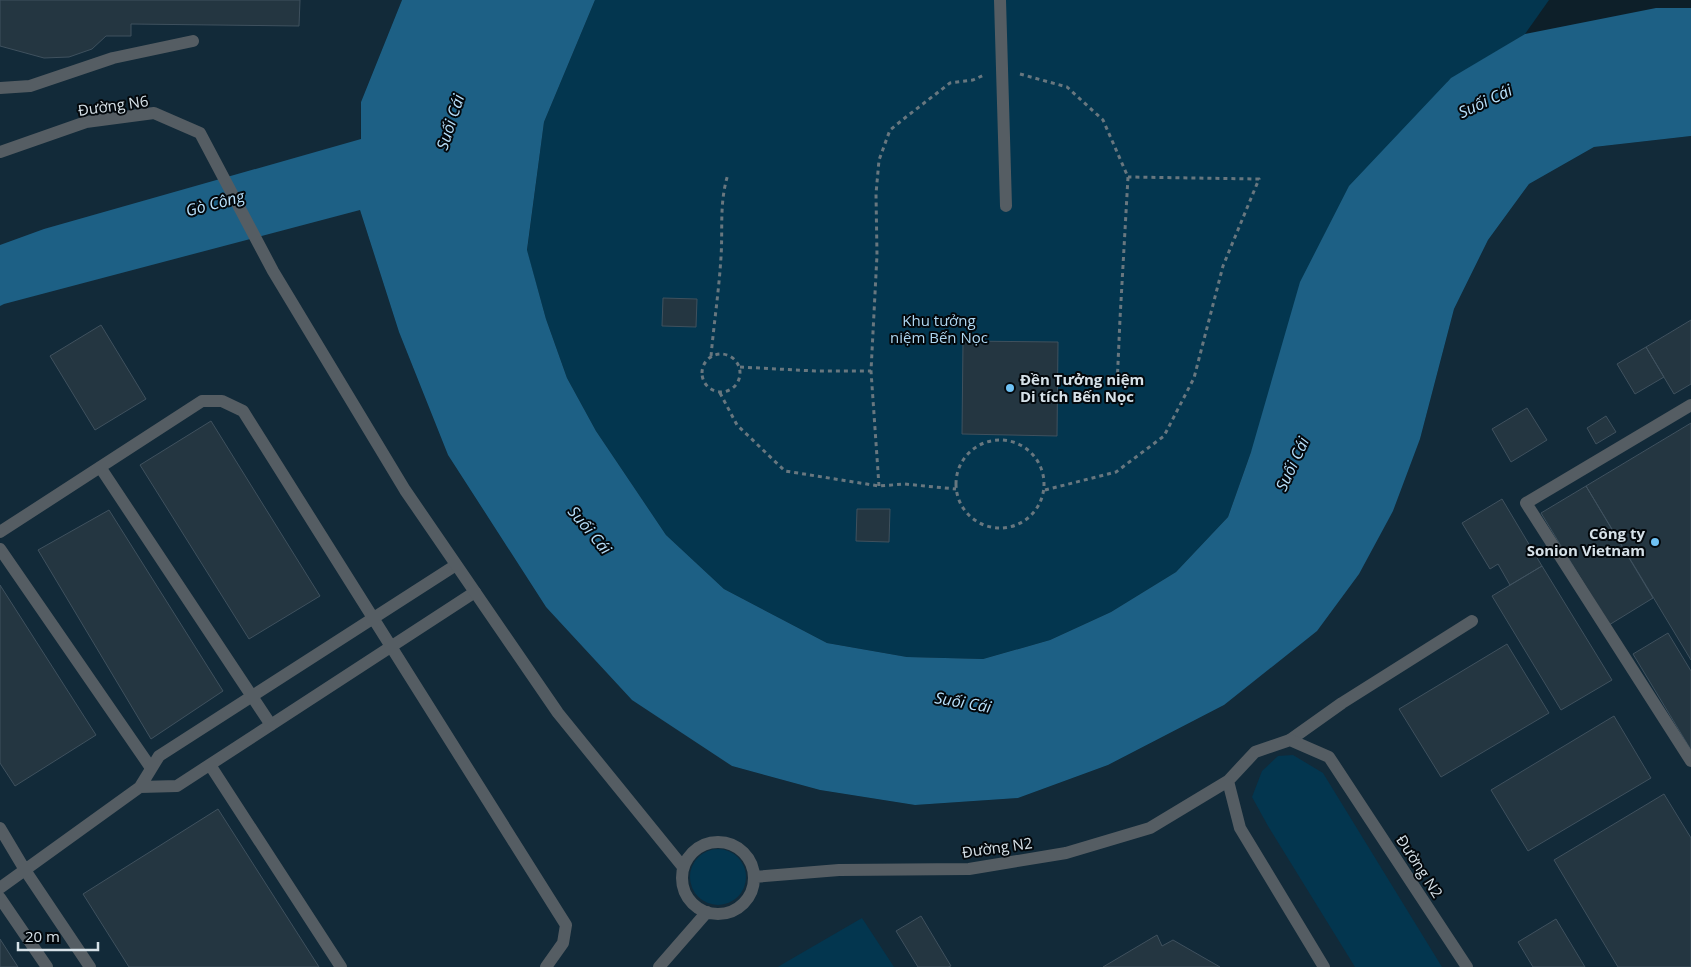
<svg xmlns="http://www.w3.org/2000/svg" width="1691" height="967" font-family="'Open Sans',sans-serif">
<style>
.built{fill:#122a39}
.green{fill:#03364f}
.water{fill:#1d6085}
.building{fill:#243641;stroke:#3f515e}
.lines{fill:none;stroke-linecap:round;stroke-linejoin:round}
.path{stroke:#68777f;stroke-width:3;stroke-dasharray:4 4;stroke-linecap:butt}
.lane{stroke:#555d63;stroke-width:12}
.street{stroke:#555d63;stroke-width:12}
.poi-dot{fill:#6fc2f4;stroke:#03080c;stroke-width:2}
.labels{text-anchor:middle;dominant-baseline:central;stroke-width:4;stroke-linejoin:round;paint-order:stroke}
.street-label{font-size:15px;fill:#d6e1e8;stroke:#03080c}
.park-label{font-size:15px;fill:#afd7f1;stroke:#03080c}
.poi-label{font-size:15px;font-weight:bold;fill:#d6e1e8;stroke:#03080c;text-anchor:start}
.water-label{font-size:16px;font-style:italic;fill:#b9e1fc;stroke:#03080c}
</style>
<rect width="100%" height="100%" fill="#0d1f29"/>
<path class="built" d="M0 0H402L361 102 360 210 399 332 448 455 546 607 732 766 820 790 915 805 1018 798 1108 765 1224 705 1393 511 1420 439 1454 309 1488 240 1529 184 1594 147 1691 136V967H0Z"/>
<path class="green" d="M595 0H1549L1525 34 1448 81 1251 452 1228 517 1176 572 1111 612 1050 640 983 659 907 657 827 643 724 589 666 535 596 431 567 378 546 319 527 251 544 122Z
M1293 755 1323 773 1442 967H1355L1268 826 1252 797 1262 771 1278 756Z
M690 877a28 28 0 1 1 56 0a28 28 0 1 1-56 0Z
M862 918 894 967H778L781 965Z"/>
<path class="water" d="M402 0H595L544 122 527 250 546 319 567 378 596 431 666 535 724 589 827 643 907 657 983 659 1050 640 1111 612 1176 572 1228 517 1251 452 1300 282 1349 186 1451 78 1525 34 1656 8H1691V136L1594 147 1529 184 1488 240 1454 309 1420 439 1393 511 1359 574 1317 631 1224 705 1108 765 1018 798 915 805 820 790 732 766 632 700 546 607 448 455 399 332 360 210 4 304 0 306V245L44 229 361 139V102Z"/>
<path class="building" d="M0 0H300L299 26 131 24V36H106L92 49 69 57 44 58 0 46Z
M663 298 697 299 696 327 662 326Z
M1691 320V384L1674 394 1646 347Z
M101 325 146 399 95 430 50 356Z
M963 341 1058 342 1057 436 962 434Z
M1646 347 1664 377 1635 394 1617 364Z
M1527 408 1547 440 1511 462 1492 429Z
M1606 416 1616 432 1596 444 1587 428Z
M211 421 320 596 249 639 140 465Z
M1691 423V660L1586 486Z
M1586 486 1653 598 1609 625 1541 513Z
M1502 499 1542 566 1510 585 1498 564 1490 569 1462 523Z
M857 509H890L889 542 856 541Z
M109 510 223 691 151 739 38 550Z
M1542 566 1612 680 1561 710 1492 596Z
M0 585 96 735 15 786 0 763Z
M1668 633 1691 671V750L1633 654Z
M1507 644 1549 713 1441 777 1399 709Z
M1614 716 1651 778 1528 851 1491 790Z
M1664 794 1691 838V967H1618L1554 860Z
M218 809 319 967H129L83 894Z
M921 916 951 966 948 967H918L896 931Z
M1556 919 1585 967H1533L1518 942Z
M1157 935 1162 946 1173 940 1220 967H1103Z
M0 939 18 967H0Z"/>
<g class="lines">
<path class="path" d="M1020 74 1067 87 1103 120 1128 177 1120 319 1117 386
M702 373a19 19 0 1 1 38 0a19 19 0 1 1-38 0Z
M711 356C714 323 719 290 721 257 723 227 719 204 728 174
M740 367 815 371H871
M720 393 737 425 785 471 879 486 904 484 956 489
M956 484a44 44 0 1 1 88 0a44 44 0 1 1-88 0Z
M879 486 871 371 877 255 876 194 879 160 890 130 906 117 950 83 973 80 984 75
M1045 490 1116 472 1164 436 1194 378 1223 266 1259 179 1128 177"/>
<path class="lane" d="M1000 0 1006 206
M0 88 30 86 113 58 193 41
M1691 405 1526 503 1691 761
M100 467 271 725
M0 532 202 401H222L243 411 566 925 563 943 546 967
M0 549 151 768
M1290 740 1342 703 1472 621
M210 765 341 967
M140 787 177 786 475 592
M0 828 25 870 90 967
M0 888 140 787 159 756 456 565
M0 898 47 967"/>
<path class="street" d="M0 152 86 122 154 113 200 133 273 271 405 490 558 713 683 867
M682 878a36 36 0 1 1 72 0a36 36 0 1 1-72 0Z
M754 877 839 870 969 869 1066 853 1150 828 1228 781
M659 967 707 912
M1324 967 1240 828 1228 781 1255 752 1290 740 1329 757 1467 967"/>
</g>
<g class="poi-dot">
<circle cx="1010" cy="388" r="5"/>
<circle cx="1655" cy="542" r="5"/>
</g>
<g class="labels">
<g class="street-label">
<text transform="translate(113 105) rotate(-8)">Đường N6</text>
<text transform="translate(997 847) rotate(-8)">Đường N2</text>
<text transform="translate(1420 866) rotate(57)">Đường N2</text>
</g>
<g class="park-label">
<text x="939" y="320">Khu tưởng<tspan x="939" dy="17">niệm Bến Nọc</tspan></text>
</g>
<g class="poi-label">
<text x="1020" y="379">Đền Tưởng niệm<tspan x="1020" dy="17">Di tích Bến Nọc</tspan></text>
<text x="1645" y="533" text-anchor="end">Công ty<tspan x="1645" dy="17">Sonion Vietnam</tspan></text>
</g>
<g class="water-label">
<text transform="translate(1485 101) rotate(-25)">Suối Cái</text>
<text transform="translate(450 122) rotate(-72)">Suối Cái</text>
<text transform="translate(215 203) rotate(-15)">Gò Công</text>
<text transform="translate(1292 464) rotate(-65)">Suối Cái</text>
<text transform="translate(590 530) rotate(50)">Suối Cái</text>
<text transform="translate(963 702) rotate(10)">Suối Cái</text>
</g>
</g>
<path d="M18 942v8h80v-8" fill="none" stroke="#d6e1e8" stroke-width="2.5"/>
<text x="25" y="942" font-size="15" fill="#d6e1e8" stroke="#03080c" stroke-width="4" paint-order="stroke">20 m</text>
</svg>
